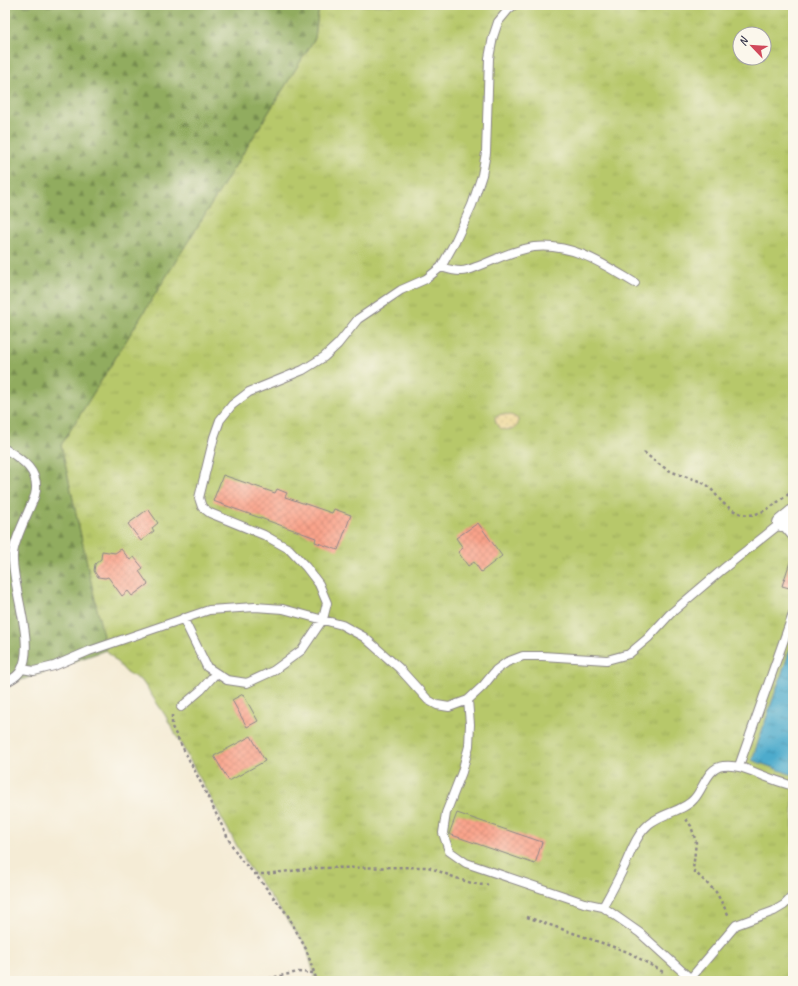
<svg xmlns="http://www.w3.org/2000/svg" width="798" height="986" font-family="Caveat,sans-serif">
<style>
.grass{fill:url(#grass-tufts);stroke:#6c7552;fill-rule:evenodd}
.forest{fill:url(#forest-firs);stroke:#5a674c}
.sand{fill:url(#sand-dots);stroke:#887e6c}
.water{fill:url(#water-ripples);stroke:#386684}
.building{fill:url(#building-cross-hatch)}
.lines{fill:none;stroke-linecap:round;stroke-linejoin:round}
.service-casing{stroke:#8c8788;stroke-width:10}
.minor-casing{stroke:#8c8788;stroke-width:18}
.path{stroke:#8c8788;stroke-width:2.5;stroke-dasharray:3 3;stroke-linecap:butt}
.service{stroke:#fff;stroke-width:8}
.minor{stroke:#fff;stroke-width:16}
</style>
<defs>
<pattern id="grass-tufts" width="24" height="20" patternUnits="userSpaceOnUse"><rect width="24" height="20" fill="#b7c86a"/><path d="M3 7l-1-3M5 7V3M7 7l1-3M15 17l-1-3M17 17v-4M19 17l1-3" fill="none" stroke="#9dac5d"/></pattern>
<pattern id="forest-firs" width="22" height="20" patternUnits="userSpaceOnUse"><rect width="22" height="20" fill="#91ac5e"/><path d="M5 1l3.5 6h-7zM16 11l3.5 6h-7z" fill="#768c4f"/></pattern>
<pattern id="sand-dots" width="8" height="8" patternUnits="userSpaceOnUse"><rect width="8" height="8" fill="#eeda9e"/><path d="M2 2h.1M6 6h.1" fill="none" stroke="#ccbb89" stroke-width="1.8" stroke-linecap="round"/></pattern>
<pattern id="water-ripples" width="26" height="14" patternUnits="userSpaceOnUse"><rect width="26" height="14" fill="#4dabcc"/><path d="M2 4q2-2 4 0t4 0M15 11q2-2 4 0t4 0" fill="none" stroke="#408ba7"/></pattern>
<pattern id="building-cross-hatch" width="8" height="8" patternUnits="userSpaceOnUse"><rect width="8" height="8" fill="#f9a38a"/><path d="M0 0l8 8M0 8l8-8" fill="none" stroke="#d58c78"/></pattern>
</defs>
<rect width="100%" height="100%" fill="#fbf7ec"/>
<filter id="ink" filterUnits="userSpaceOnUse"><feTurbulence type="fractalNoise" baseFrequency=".025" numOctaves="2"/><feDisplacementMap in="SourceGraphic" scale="8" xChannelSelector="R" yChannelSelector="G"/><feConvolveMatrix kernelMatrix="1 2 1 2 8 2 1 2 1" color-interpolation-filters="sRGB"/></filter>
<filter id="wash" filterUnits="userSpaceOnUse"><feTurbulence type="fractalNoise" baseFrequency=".012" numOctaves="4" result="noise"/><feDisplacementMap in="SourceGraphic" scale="16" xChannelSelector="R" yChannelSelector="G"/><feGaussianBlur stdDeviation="0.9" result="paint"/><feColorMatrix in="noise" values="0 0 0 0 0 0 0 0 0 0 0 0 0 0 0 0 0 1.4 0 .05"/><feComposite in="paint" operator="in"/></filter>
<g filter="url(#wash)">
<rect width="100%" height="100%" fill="#f5ecd6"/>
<path class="grass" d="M319 5H793V981H316L306 945 248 866 165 715 142 681 126 672 106 650 61 445 315 38ZM740 34H764V58H740Z"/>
<path class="forest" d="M5 5H319L315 38 61 445 106 650 5 686Z"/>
<path class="sand" d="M501 414C508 414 513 415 518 419V425C510 433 496 431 495 418Z"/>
<path class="water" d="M793 641V775L752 760Z"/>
<g id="blocks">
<path class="building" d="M223 475 275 493 277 489 287 493 285 497 332 513 334 509 351 515 338 550 315 542 316 538 213 501Z
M148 509 158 523 152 528 154 531 141 541 128 524Z
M478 523 502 556 481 572 474 562 468 566 458 552 463 548 456 538Z
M121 549 130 560 134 557 143 568 139 571 148 584 132 596 128 591 122 596 108 577 105 578 98 577 94 571 95 564 101 559 102 551 115 553Z
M793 553V589L782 586Z
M243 694 258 721 247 727 232 700Z
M251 736 265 761 229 781 214 756Z
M457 813 542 842 535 864 449 834Z"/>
</g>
</g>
<g filter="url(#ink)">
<use href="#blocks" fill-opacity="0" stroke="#8c8788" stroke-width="1"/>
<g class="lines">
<defs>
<path id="service" d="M441 267C447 269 454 271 461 271 466 271 471 269 476 267 495 260 513 250 534 247 573 243 603 264 635 283
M5 449C22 459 41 472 35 495 30 510 13 541 13 555 11 585 36 644 21 670 18 677 11 679 5 683
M183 618 207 667 227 680 247 683 273 671 302 650 323 619 327 603 319 584 306 567 289 549 264 535 210 513 202 507 199 498 214 437 220 420 232 405 249 392 303 370 324 357 338 344 358 319 401 290 426 279 441 267 455 242 472 205 482 175 486 153 489 58 493 37 498 22 508 10 514 5
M22 669 34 671 54 666 89 651 209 610 255 607 283 609 342 625 364 637 399 668 428 700 437 705 449 707 468 700 483 686 496 670 507 662 523 656H542L607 660 629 654 648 638 670 614 723 569 781 523 793 537
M468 700 470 724 469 746 462 772 446 813 443 833 449 851 466 863 584 903 603 907 640 933 693 981
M181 707 201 690 216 673
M739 766 793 614
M603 907C610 894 617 882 623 869 631 853 635 836 649 824 662 813 684 811 694 799 704 788 707 768 723 766 738 764 751 771 764 776 774 780 783 783 793 786
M690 979 736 925 774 911 784 905 789 900 793 894"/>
<path id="minor" d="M781 523 793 513"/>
</defs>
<use href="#service" class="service-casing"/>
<use href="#minor" class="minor-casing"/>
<path class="path" d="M644 452C654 461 663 468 675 473 685 477 697 479 707 485 712 489 718 498 723 503 752 528 768 508 793 491
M172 715V727L196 773 230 842 241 860 255 874 287 914 306 949 317 981
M686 819 691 826 696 842 693 870 716 892 729 916
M255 874H265L315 868 428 867C440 871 478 889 488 884
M527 917 628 952 663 972
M257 981 298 972 314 973"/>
<use href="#service" class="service"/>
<use href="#minor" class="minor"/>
</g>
</g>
<rect width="798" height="986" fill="none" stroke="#fbf7ec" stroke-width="20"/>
<g transform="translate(752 46) rotate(295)"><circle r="19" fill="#fbf7ec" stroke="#a4a2a5"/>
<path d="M0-3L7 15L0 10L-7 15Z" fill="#d1495b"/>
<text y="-6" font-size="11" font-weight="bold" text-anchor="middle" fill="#22223b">N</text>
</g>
</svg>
